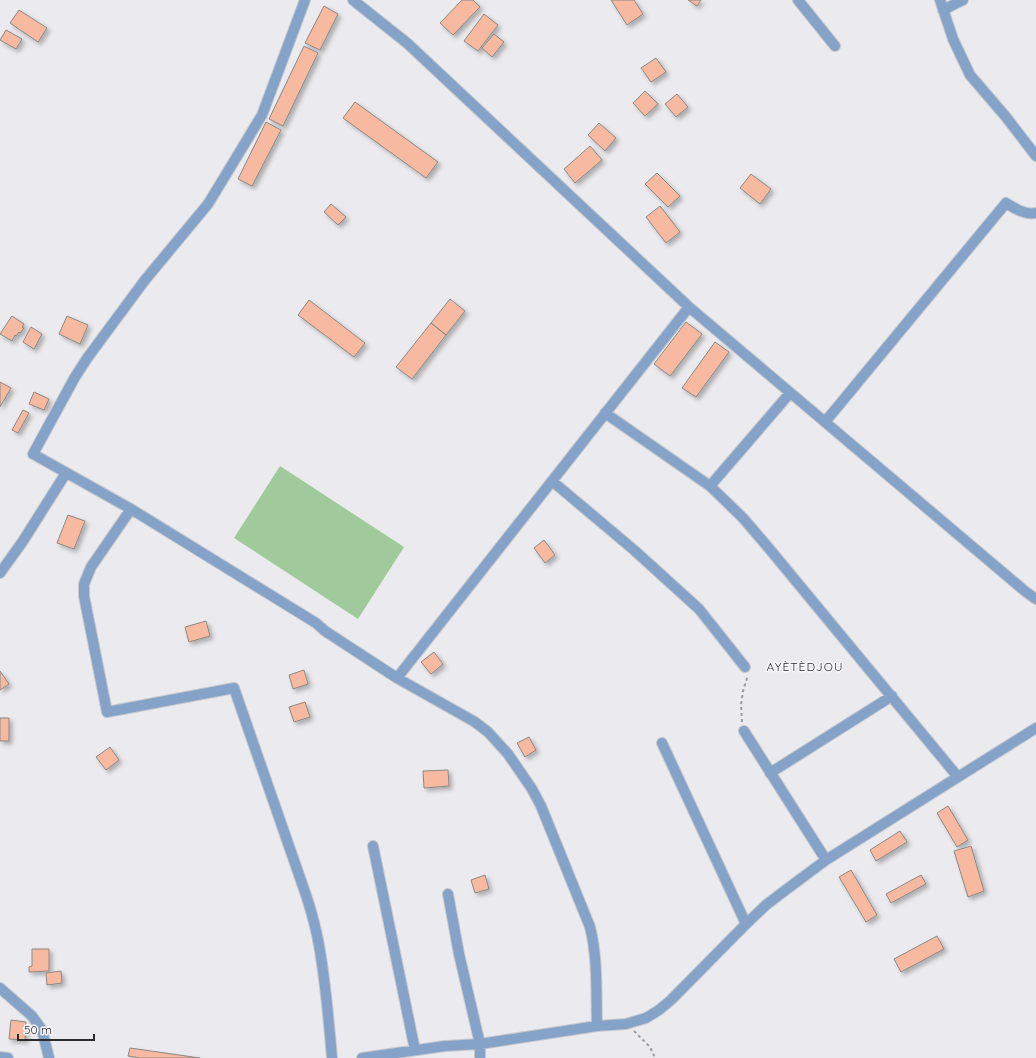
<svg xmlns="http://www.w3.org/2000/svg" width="1036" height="1058" font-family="Quicksand,sans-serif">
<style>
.green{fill:#a0ca9b}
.building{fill:#f7b9a0;stroke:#8b8785;filter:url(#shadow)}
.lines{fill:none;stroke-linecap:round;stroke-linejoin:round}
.minor-casing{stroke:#c8c8cc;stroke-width:12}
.tertiary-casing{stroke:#c8c8cc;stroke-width:12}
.path{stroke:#9c9c9f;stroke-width:2;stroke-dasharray:3 3;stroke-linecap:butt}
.minor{stroke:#85a3c8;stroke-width:10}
.tertiary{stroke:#85a3c8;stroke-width:10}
.labels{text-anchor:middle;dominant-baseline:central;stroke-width:3;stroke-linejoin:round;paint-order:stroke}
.quarter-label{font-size:12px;letter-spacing:1px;fill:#2b2b2c;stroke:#f8f8fc}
</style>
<defs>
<filter id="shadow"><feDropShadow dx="3" dy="3" stdDeviation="2" flood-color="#0004"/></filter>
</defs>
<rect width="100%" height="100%" fill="#ebebef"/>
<path class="green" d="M280 466 404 547 358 619 234 538Z"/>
<path class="building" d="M462 0H473L480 7 453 35 440 23Z
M611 0H634L643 14 627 25Z
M688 0H701L697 6Z
M324 6 338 14 320 50 305 43Z
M19 10 47 28 38 42 10 23Z
M484 14 498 25 478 51 464 41Z
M6 30 22 39 16 49 0 40Z
M494 34 504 42 492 57 482 48Z
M304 46 318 53 283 126 269 119Z
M656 58 666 72 651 82 641 68Z
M645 91 658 104 645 116 633 103Z
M677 94 688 107 676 117 665 104Z
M355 102 438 162 426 178 343 118Z
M266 122 281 130 252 186 238 179Z
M599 123 616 138 605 151 588 135Z
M590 146 602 160 575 183 564 169Z
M657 173 680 196 668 207 645 184Z
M751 174 771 189 760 204 740 188Z
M331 204 346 217 338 225 324 212Z
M660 206 680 232 666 243 646 217Z
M450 299 465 311 446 335 431 323Z
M309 300 365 343 354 357 298 315Z
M12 316 24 324 22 327 24 328 20 333 19 332 16 336 15 335 12 341 0 334Z
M67 316 88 325 80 344 59 334Z
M686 322 702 334 670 376 654 364Z
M431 323 446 335 412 379 396 367Z
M31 327 42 334 34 349 23 342Z
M715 342 729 352 696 397 682 388Z
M0 382 11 388 0 407Z
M34 392 49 399 44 410 29 404Z
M23 410 29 413 18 433 12 430Z
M68 515 85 521 74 549 57 543Z
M544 540 555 555 545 563 534 548Z
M206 621 210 636 189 642 185 627Z
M434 652 443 664 431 674 421 662Z
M304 670 308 684 293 689 289 675Z
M0 671 9 684 0 690Z
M305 702 310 717 294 722 289 707Z
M0 718H9V741H0Z
M529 737 536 750 525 757 517 743Z
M110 747 119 760 106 770 96 757Z
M448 770 449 786 424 788 423 771Z
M948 806 968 840 957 847 937 813Z
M900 831 907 842 876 861 870 850Z
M971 846 984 891 968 897 954 851Z
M851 870 877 915 866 922 839 877Z
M485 875 489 889 475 893 471 880Z
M921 875 926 884 891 903 886 894Z
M937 936 944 949 901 972 894 959Z
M32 949H49V971L29 972V967L32 966Z
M61 971 62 983 47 985 46 973Z
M11 1020 26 1022 25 1040 9 1039Z
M130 1048 200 1058H140L128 1056Z"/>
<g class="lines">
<defs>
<path id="minor" d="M305 0 262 115 219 186 208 204 145 280 88 357 75 377 33 454 131 509 316 623 325 631 397 678 475 722 488 732 508 754 532 789 541 806 590 927C598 959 596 993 597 1026
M353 0 407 43 689 307 1026 592 1036 599
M798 0 835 46
M940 0 953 39 970 75 1006 117 1036 156
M943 10 963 0
M605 413 710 486 743 518 767 546 958 777
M825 422 1006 203C1016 209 1025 215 1036 213
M552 481 634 550 699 609 745 667
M710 486 790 393
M131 509 91 567 84 584V596L107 712 234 688 306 895C312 913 317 932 320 951 326 987 329 1022 332 1058
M0 573 23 541 66 473
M397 678 689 307
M744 731 826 860
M662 743 746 924
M770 773 892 696
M373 846 415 1050
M448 894 459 954 480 1044V1058
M0 988 32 1016 42 1030 49 1058
M362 1058 445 1046 480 1044 597 1026 626 1024 646 1018 659 1010 671 1000 746 924 766 905 787 889 826 860 1036 728"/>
<path id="tertiary" d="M0 1057 8 1058"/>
</defs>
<use href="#minor" class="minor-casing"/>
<use href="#tertiary" class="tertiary-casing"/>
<path class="path" d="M742 722 741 705 743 691 748 675
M634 1031 650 1047 655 1058"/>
<use href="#minor" class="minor"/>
<use href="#tertiary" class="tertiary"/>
</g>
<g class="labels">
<g class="quarter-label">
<text x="805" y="666">AYÈTÈDJOU</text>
</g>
</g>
<path d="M18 1034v6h76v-6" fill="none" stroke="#2b2b2c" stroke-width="2"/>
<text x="24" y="1034" font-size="12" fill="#2b2b2c" stroke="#f8f8fc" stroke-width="3" paint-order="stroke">50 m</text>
</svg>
